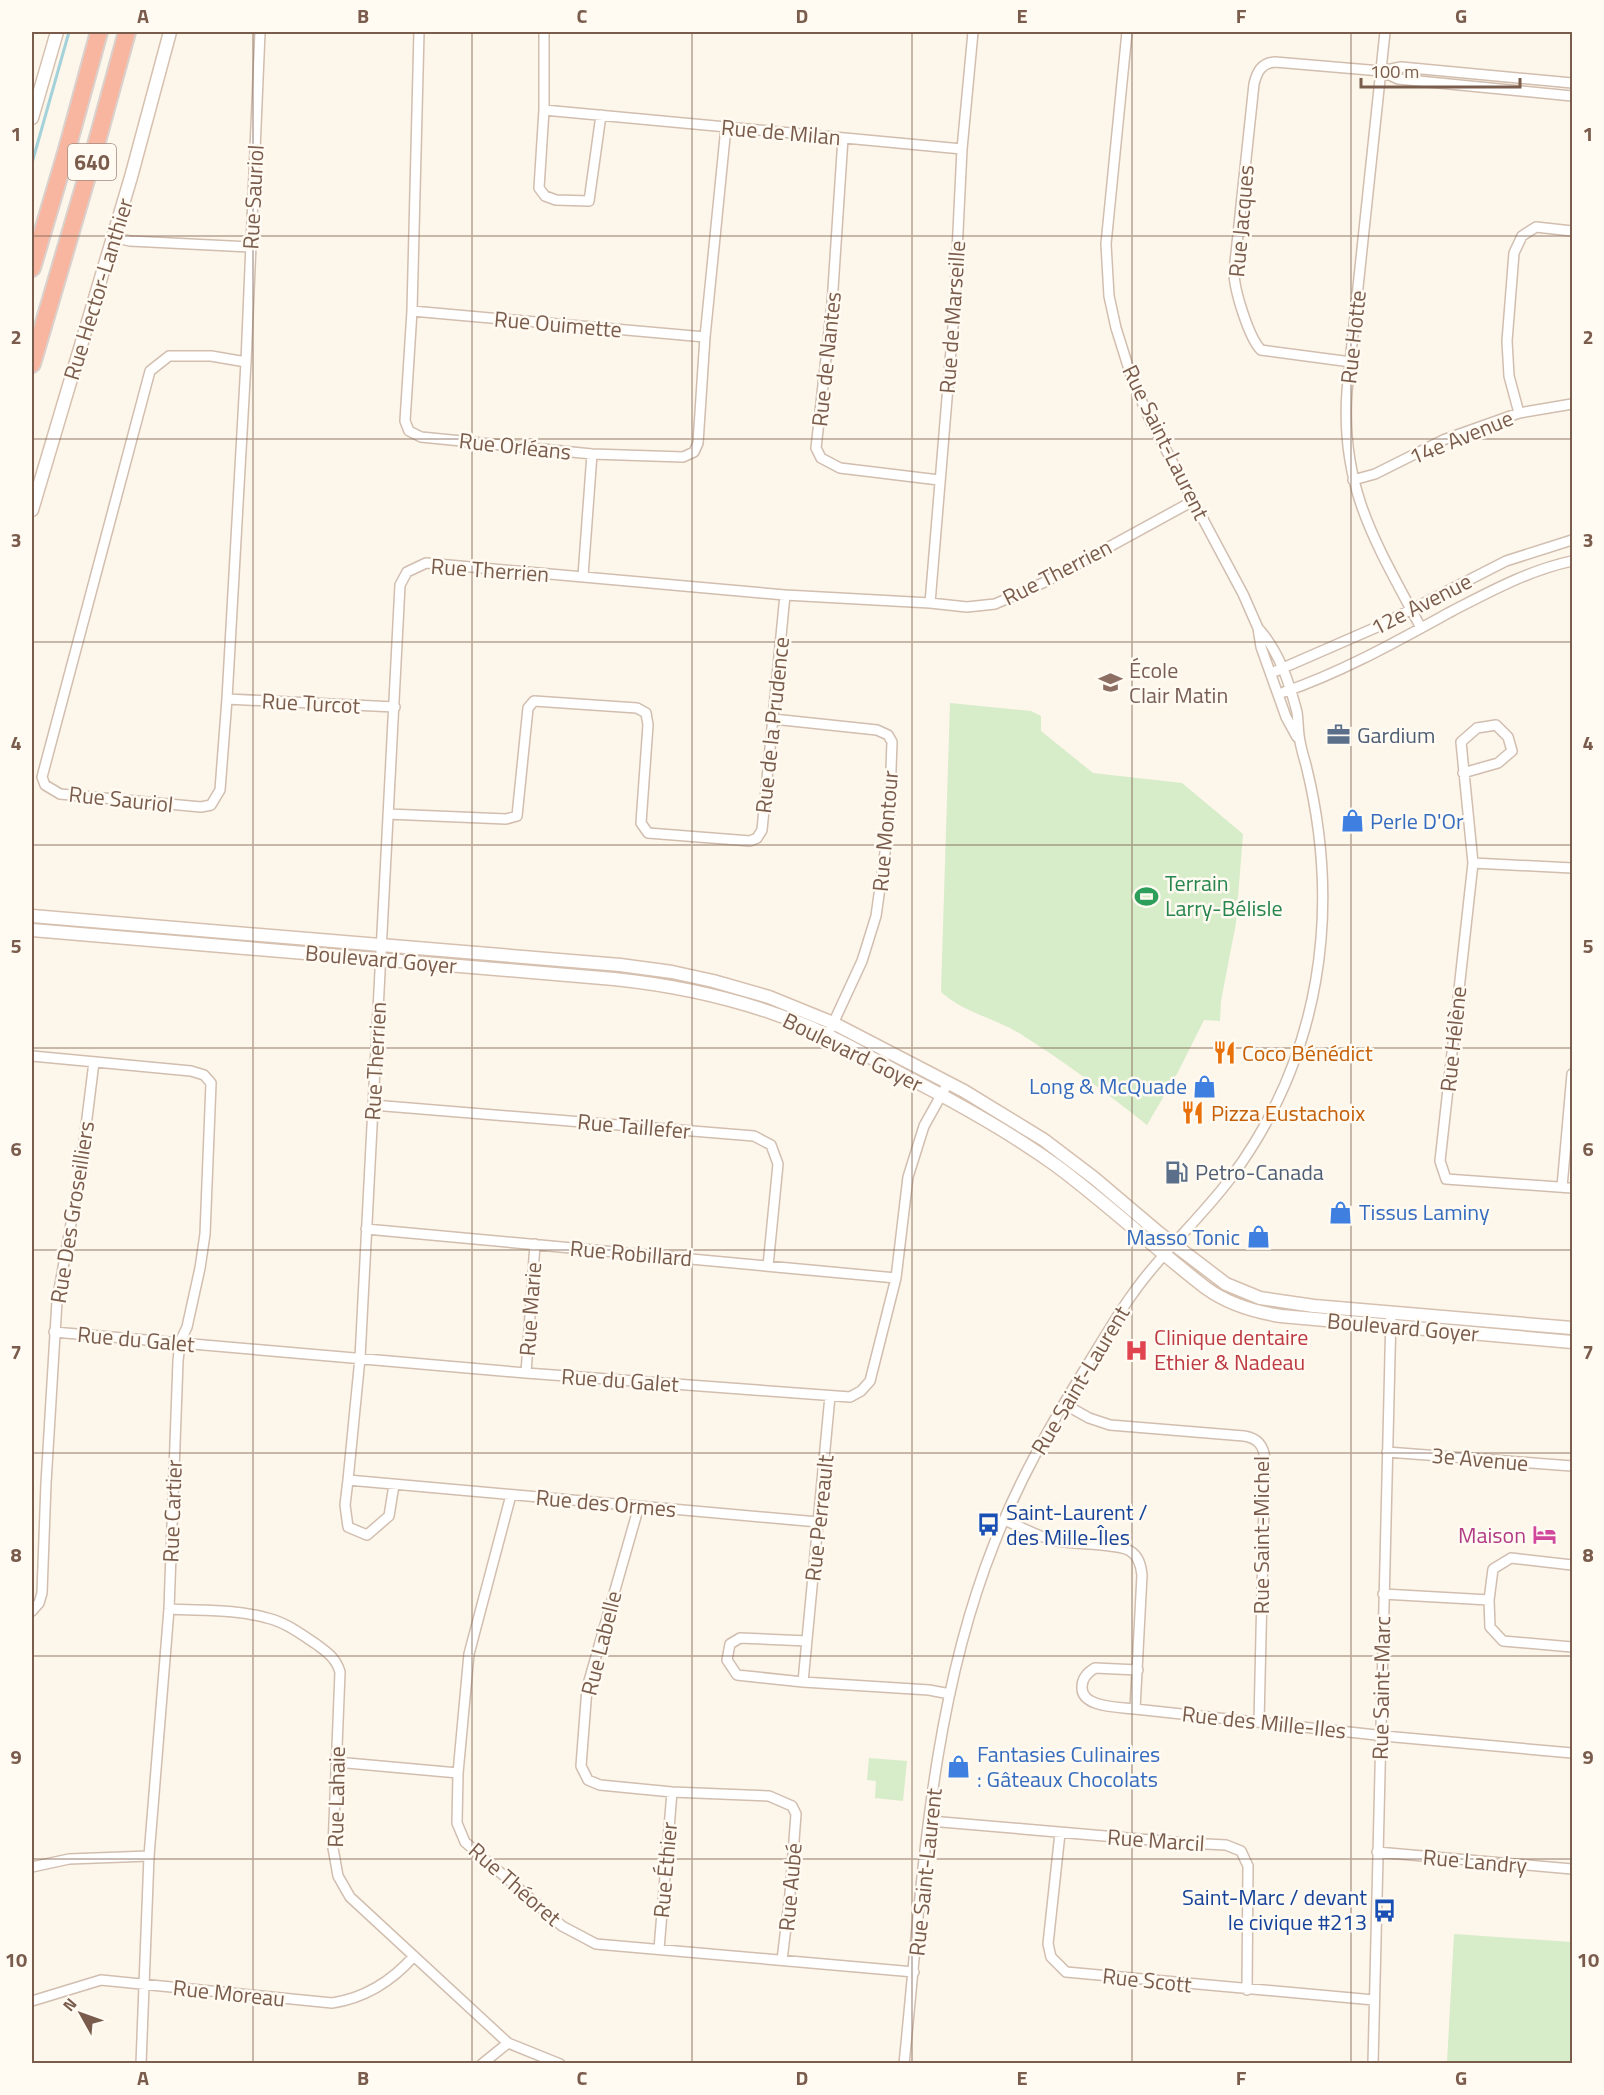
<svg xmlns="http://www.w3.org/2000/svg" width="1604" height="2095" font-family="'Titillium Web',sans-serif">
<style>
.green{fill:#d7ecc8}
.lines{fill:none;stroke-linecap:round;stroke-linejoin:round}
.stream{stroke:#a3d2da;stroke-width:3}
.street-casing{stroke:#d1beaf;stroke-width:12}
.secondary-casing{stroke:#d6c0af;stroke-width:15}
.highway-casing{stroke:#dad1cd;stroke-width:20}
.street{stroke:#fff;stroke-width:9}
.secondary{stroke:#fff;stroke-width:12}
.highway{stroke:#f8b6a1;stroke-width:16}
.grid{fill:none;stroke:#7a5c4c;stroke-width:1.5;stroke-opacity:0.55}
.labels{text-anchor:middle;dominant-baseline:central;stroke-width:5;stroke-linejoin:round;paint-order:stroke}
.shield{fill:#fffaf2;stroke:#a28b7e;stroke-width:1.5}
.shield-label{font-size:21px;font-weight:bold;fill:#7a5c4c}
.street-label{font-size:22px;fill:#7a5c4c;stroke:#fffaf2}
.education-label{font-size:22px;fill:#785e54;stroke:#fffaf2;text-anchor:start}
.service-label{font-size:22px;fill:#4e5e75;stroke:#fffaf2;text-anchor:start}
.shop-label{font-size:22px;fill:#366cbe;stroke:#fffaf2;text-anchor:start}
.leisure-label{font-size:22px;fill:#27864d;stroke:#fffaf2;text-anchor:start}
.food-label{font-size:22px;fill:#c56008;stroke:#fffaf2;text-anchor:start}
.health-label{font-size:22px;fill:#be3a42;stroke:#fffaf2;text-anchor:start}
.transit-label{font-size:22px;fill:#164399;stroke:#fffaf2;text-anchor:start}
.hotel-label{font-size:22px;fill:#b23c85;stroke:#fffaf2;text-anchor:end}
.neatline{fill:none;stroke:#7a5c4c;stroke-width:2}
.grid-label{font-size:20px;text-anchor:middle;font-weight:bold;fill:#7a5c4c}
</style>
<rect width="100%" height="100%" fill="#fdf6eb"/>
<path class="green" d="M950 703 1031 711 1041 716V731L1093 773 1182 783 1243 834 1236 923 1221 1001 1220 1021 1204 1020 1178 1072 1147 1125C1106 1092 1063 1061 1019 1033 994 1018 963 1012 941 992Z
M869 1758 907 1761 903 1801 875 1798 876 1781 867 1780Z
M1454 1934 1572 1942V2063H1447Z"/>
<g class="lines">
<path class="stream" d="M32 163 69 32"/>
<defs>
<path id="street" d="M419 32 412 311 405 421 409 431 421 437 592 454 683 457 694 452 698 443 705 337 726 127
M544 32V110L539 188 545 196 556 200 589 201 601 115
M1127 32 1106 244 1109 296 1116 328 1132 379 1150 420 1243 594 1258 628 1261 647 1286 717 1297 737
M1385 32 1347 391C1340 489 1377 545 1421 628
M1381 71 1398 79 1572 96
M544 110 962 149
M843 138 832 304 816 448 821 458 840 468 939 480
M112 237 130 241 250 247
M412 311 705 337
M246 362 211 356H169L150 371 42 777 45 785 60 794 201 807 211 805 220 790 227 699 246 362 260 32
M1351 362 1261 350C1249 338 1234 290 1234 272L1254 84C1257 72 1261 63 1275 62L1381 71 1401 67 1572 83
M1519 413 1509 376 1507 341 1514 253 1522 236 1536 227 1572 231
M1353 480 1375 474 1443 440 1519 413 1572 404
M583 576 592 454
M930 603 954 314 962 149 973 32
M1276 671 1377 627 1506 561 1572 540
M1284 692C1343 672 1399 640 1454 610 1493 590 1530 570 1572 561
M227 699 395 707
M773 719 877 730 888 735 892 742 889 824 876 916 862 961 831 1028
M1463 773 1498 763 1512 751 1508 737 1496 725 1477 728 1461 742 1473 863 1440 1161 1446 1179 1572 1188
M388 814 506 819 517 816 528 708 534 701 637 708 646 713 648 725 641 823 648 833 750 841 757 838 762 830 785 595
M1473 863 1572 868
M32 1056 191 1071 204 1075 211 1083 205 1234 200 1268 187 1327 180 1342 178 1361 169 1609 149 1856 141 2064
M373 1105 754 1136 771 1145 778 1164 768 1266
M1562 1187 1572 1074
M366 1229 896 1278
M54 1332 526 1373 850 1397 861 1391 870 1381 896 1278 908 1177 924 1126 948 1083
M526 1373 535 1244
M830 1396 803 1682 929 1690 950 1694
M1064 1404 1089 1418 1110 1425 1244 1436C1258 1438 1264 1446 1265 1460L1259 1722
M1387 1452 1572 1466
M348 1480 345 1505 348 1527 367 1535 389 1516 394 1485
M511 1495 469 1654 458 1773 457 1823 465 1842 562 1926 596 1944 914 1972
M639 1506 587 1688 581 1766 588 1780 600 1785 672 1792 769 1796 792 1806 796 1814 790 1894 782 1960
M1004 1520C1022 1527 1038 1537 1056 1541 1075 1545 1117 1543 1130 1551 1139 1556 1141 1566 1142 1575L1135 1709
M818 1522 348 1480 360 1358 400 585 407 572 426 563 785 595 930 603 967 607 995 604 1045 582 1193 501
M1572 1565 1511 1558 1493 1569 1489 1600 1490 1627 1503 1641 1572 1647
M1383 1594 1489 1600
M169 1609C201 1611 236 1609 267 1618 285 1622 301 1634 316 1644 327 1652 336 1658 340 1672L333 1848 338 1876 350 1897 508 2043 560 2064
M32 1611 39 1603 42 1593 46 1483 57 1301 80 1174 94 1062
M1138 1670 1095 1668C1088 1672 1082 1678 1082 1687 1081 1708 1120 1707 1135 1709L1395 1737 1572 1753
M803 1682 737 1675 727 1660 730 1644 740 1638 807 1641
M336 1762 458 1773
M930 1821 1186 1843 1226 1845 1241 1851 1248 1866 1247 1990
M1060 1833 1048 1944 1051 1957 1066 1972 1374 2000
M1377 1852 1572 1869
M32 1867 69 1859 149 1856
M659 1949 672 1792
M32 2001 101 1980 332 2003C365 1998 392 1981 414 1956
M482 2064 508 2043
M904 2064C922 1889 929 1708 994 1544 1019 1480 1052 1422 1088 1364 1103 1340 1117 1315 1134 1292 1162 1252 1200 1219 1230 1179 1321 1057 1342 911 1306 765 1303 755 1300 745 1299 735 1298 727 1298 719 1297 712 1289 682 1279 651 1258 628
M1373 2064 1391 1313"/>
<path id="secondary" d="M32 118 57 32
M32 510 131 177 170 32
M32 916 620 965 672 972 713 981 769 997 833 1023 964 1091 1044 1140 1094 1178 1159 1233 1226 1284 1260 1298 1314 1306 1572 1328
M32 930 614 979C682 986 748 1001 812 1028 845 1043 877 1061 909 1078 959 1104 1008 1131 1054 1164 1107 1203 1154 1248 1206 1288 1228 1304 1255 1312 1281 1316L1572 1342"/>
<path id="highway" d="M32 268 66 153 99 32
M32 364 93 156 127 32"/>
</defs>
<use href="#street" class="street-casing"/>
<use href="#secondary" class="secondary-casing"/>
<use href="#highway" class="highway-casing"/>
<use href="#street" class="street"/>
<use href="#secondary" class="secondary"/>
<use href="#highway" class="highway"/>
</g>
<path class="grid" d="M253 32V2064M472 32V2064M692 32V2064M912 32V2064M1132 32V2064M1351 32V2064M32 236H1572M32 439H1572M32 642H1572M32 845H1572M32 1048H1572M32 1250H1572M32 1453H1572M32 1656H1572M32 1859H1572"/>
<defs>
<symbol id="school-bare" viewBox="-9 -9 18 18"><path d="M0-5L7-2L0 1L-7-2ZM-4 1L0 2.5L4 1V4Q0 6-4 4Z" fill="#8d6e63" stroke="#fffaf2" stroke-width="2.5" paint-order="stroke"/></symbol>
<symbol id="office-bare" viewBox="-9 -9 18 18"><path d="M-6-3h4V-5.5h4V-3h4V5H-6ZM-1-4.5V-3h2v-1.5ZM-6 0V1H6V0Z" fill="#5c6f8a" stroke="#fffaf2" stroke-width="2.5" paint-order="stroke"/></symbol>
<symbol id="shop-bare" viewBox="-9 -9 18 18"><path d="M-5-2.5h2.3a2.7 3.5 0 0 1 5.4 0H5L5.5 6h-11ZM-1.5-2.5h3a1.5 2.3 0 0 0-3 0Z" fill="#3f7fe0" stroke="#fffaf2" stroke-width="2.5" paint-order="stroke"/></symbol>
<symbol id="stadium-bare" viewBox="-9 -9 18 18"><path d="M0-5a6.5 5 0 1 0 0 10a6.5 5 0 1 0 0-10ZM-3.5-1.8h7v3.6h-7Z" fill="#2e9e5b" stroke="#fffaf2" stroke-width="2.5" paint-order="stroke"/></symbol>
<symbol id="restaurant-bare" viewBox="-9 -9 18 18"><path d="M-5-6h1v4h1v-4h1v4h1v-4h1v5L-1.5 .5V6h-2V.5L-5-1ZM5-6V6H3V1.5H1.5Q1.5-4 5-6Z" fill="#e8710a" stroke="#fffaf2" stroke-width="2.5" paint-order="stroke"/></symbol>
<symbol id="fuel-bare" viewBox="-9 -9 18 18"><path d="M-5.5-6h7V0h2V4h1.3V-2.5L3-4.5l.8-.8L6-3V5H2.5V1h-1V6h-7ZM-4.2-4.7v3.2H.2V-4.7Z" fill="#5c6f8a" stroke="#fffaf2" stroke-width="2.5" paint-order="stroke"/></symbol>
<symbol id="hospital-bare" viewBox="-9 -9 18 18"><path d="M-5-5h3v3.5h4V-5h3V5h-3V1.5h-4V5h-3Z" fill="#e0444e" stroke="#fffaf2" stroke-width="2.5" paint-order="stroke"/></symbol>
<symbol id="bus-bare" viewBox="-9 -9 18 18"><path d="M-5-6H5V4H4V6H2V4H-2V6H-4V4H-5ZM-3.5-4V0h7V-4ZM-3.5 1.2v1.5H-2V1.2ZM2 1.2v1.5H3.5V1.2Z" fill="#1a4fb4" stroke="#fffaf2" stroke-width="2.5" paint-order="stroke"/></symbol>
<symbol id="hotel-bare" viewBox="-9 -9 18 18"><path d="M-6-4.5h1.5V1H6V5H4.5V3h-9V5H-6ZM-4 0a1.8 1.8 0 1 1 3.6 0ZM.5 0V-2.5h3Q6-2.5 6 0Z" fill="#d1479c" stroke="#fffaf2" stroke-width="2.5" paint-order="stroke"/></symbol>
</defs>
<g fill-rule="evenodd">
<use href="#school-bare" x="1094" y="666" width="33" height="33"/>
<use href="#office-bare" x="1322" y="718" width="33" height="33"/>
<use href="#shop-bare" x="1336" y="804" width="33" height="33"/>
<use href="#stadium-bare" x="1130" y="880" width="33" height="33"/>
<use href="#restaurant-bare" x="1208" y="1036" width="33" height="33"/>
<use href="#shop-bare" x="1188" y="1070" width="33" height="33"/>
<use href="#restaurant-bare" x="1176" y="1096" width="33" height="33"/>
<use href="#fuel-bare" x="1160" y="1156" width="33" height="33"/>
<use href="#shop-bare" x="1324" y="1196" width="33" height="33"/>
<use href="#shop-bare" x="1242" y="1220" width="33" height="33"/>
<use href="#hospital-bare" x="1120" y="1334" width="33" height="33"/>
<use href="#bus-bare" x="972" y="1508" width="33" height="33"/>
<use href="#hotel-bare" x="1528" y="1518" width="33" height="33"/>
<use href="#shop-bare" x="942" y="1750" width="33" height="33"/>
<use href="#bus-bare" x="1368" y="1894" width="33" height="33"/>
</g>
<g class="labels">
<rect class="shield" x="68" y="144" width="48" height="36" rx="4.5"/>
<g class="shield-label">
<text x="92" y="162">640</text>
</g>
<g class="street-label">
<text transform="translate(781 132) rotate(5)">Rue de Milan</text>
<text transform="translate(253 197) rotate(-87)">Rue Sauriol</text>
<text transform="translate(1241 221) rotate(-85)">Rue Jacques</text>
<text transform="translate(98 289) rotate(-73)">Rue Hector-Lanthier</text>
<text transform="translate(952 317) rotate(-86)">Rue de Marseille</text>
<text transform="translate(558 324) rotate(5)">Rue Ouimette</text>
<text transform="translate(1353 337) rotate(-84)">Rue Hotte</text>
<text transform="translate(826 359) rotate(-84)">Rue de Nantes</text>
<text transform="translate(1461 437) rotate(-22)">14e Avenue</text>
<text transform="translate(1166 442) rotate(64)">Rue Saint-Laurent</text>
<text transform="translate(515 446) rotate(6)">Rue Orléans</text>
<text transform="translate(490 570) rotate(4)">Rue Therrien</text>
<text transform="translate(1057 572) rotate(-27)">Rue Therrien</text>
<text transform="translate(1421 604) rotate(-27)">12e Avenue</text>
<text transform="translate(311 703) rotate(3)">Rue Turcot</text>
<text transform="translate(772 725) rotate(-84)">Rue de la Prudence</text>
<text transform="translate(121 799) rotate(6)">Rue Sauriol</text>
<text transform="translate(885 831) rotate(-85)">Rue Montour</text>
<text transform="translate(381 959) rotate(5)">Boulevard Goyer</text>
<text transform="translate(1453 1039) rotate(-84)">Rue Hélène</text>
<text transform="translate(853 1052) rotate(26)">Boulevard Goyer</text>
<text transform="translate(375 1061) rotate(-87)">Rue Therrien</text>
<text transform="translate(634 1126) rotate(5)">Rue Taillefer</text>
<text transform="translate(72 1212) rotate(-81)">Rue Des Groseilliers</text>
<text transform="translate(631 1253) rotate(5)">Rue Robillard</text>
<text transform="translate(530 1309) rotate(-86)">Rue Marie</text>
<text transform="translate(1403 1327) rotate(5)">Boulevard Goyer</text>
<text transform="translate(136 1339) rotate(5)">Rue du Galet</text>
<text transform="translate(620 1380) rotate(4)">Rue du Galet</text>
<text transform="translate(1080 1380) rotate(-59)">Rue Saint-Laurent</text>
<text transform="translate(1480 1459) rotate(5)">3e Avenue</text>
<text transform="translate(606 1503) rotate(5)">Rue des Ormes</text>
<text transform="translate(172 1511) rotate(-88)">Rue Cartier</text>
<text transform="translate(819 1518) rotate(-84)">Rue Perreault</text>
<text transform="translate(1261 1535) rotate(-90)">Rue Saint-Michel</text>
<text transform="translate(601 1643) rotate(-76)">Rue Labelle</text>
<text transform="translate(1381 1688) rotate(-89)">Rue Saint-Marc</text>
<text transform="translate(1264 1722) rotate(6)">Rue des Mille-Iles</text>
<text transform="translate(336 1797) rotate(-89)">Rue Lahaie</text>
<text transform="translate(1156 1840) rotate(4)">Rue Marcil</text>
<text transform="translate(1475 1861) rotate(5)">Rue Landry</text>
<text transform="translate(665 1870) rotate(-85)">Rue Éthier</text>
<text transform="translate(925 1872) rotate(-84)">Rue Saint-Laurent</text>
<text transform="translate(515 1884) rotate(41)">Rue Théoret</text>
<text transform="translate(790 1887) rotate(-85)">Rue Aubé</text>
<text transform="translate(1147 1980) rotate(6)">Rue Scott</text>
<text transform="translate(229 1993) rotate(6)">Rue Moreau</text>
</g>
<g class="education-label">
<text x="1129" y="670">École<tspan x="1129" dy="25">Clair Matin</tspan></text>
</g>
<g class="service-label">
<text x="1357" y="735">Gardium</text>
<text x="1195" y="1172">Petro-Canada</text>
</g>
<g class="shop-label">
<text x="1370" y="821">Perle D'Or</text>
<text x="1187" y="1086" text-anchor="end">Long &amp; McQuade</text>
<text x="1359" y="1212">Tissus Laminy</text>
<text x="1240" y="1237" text-anchor="end">Masso Tonic</text>
<text x="977" y="1754">Fantasies Culinaires<tspan x="977" dy="25">: Gâteaux Chocolats</tspan></text>
</g>
<g class="leisure-label">
<text x="1165" y="883">Terrain<tspan x="1165" dy="25">Larry-Bélisle</tspan></text>
</g>
<g class="food-label">
<text x="1242" y="1053">Coco Bénédict</text>
<text x="1211" y="1113">Pizza Eustachoix</text>
</g>
<g class="health-label">
<text x="1154" y="1337">Clinique dentaire<tspan x="1154" dy="25">Ethier &amp; Nadeau</tspan></text>
</g>
<g class="transit-label">
<text x="1006" y="1512">Saint-Laurent /<tspan x="1006" dy="25">des Mille-Îles</tspan></text>
<text x="1367" y="1897" text-anchor="end">Saint-Marc / devant<tspan x="1367" dy="25">le civique #213</tspan></text>
</g>
<g class="hotel-label">
<text x="1526" y="1535">Maison</text>
</g>
</g>
<rect width="1604" height="2095" fill="none" stroke="#fffaf2" stroke-width="66"/>
<g transform="translate(81 2014) rotate(310)" stroke="#fffaf2" stroke-width="4.5" paint-order="stroke">
<path d="M0-4.5L10 22L0 15L-10 22Z" fill="#7a5c4c"/>
<text y="-9" font-size="16" font-weight="bold" text-anchor="middle" fill="#7a5c4c">N</text>
</g>
<path d="M1361 78v9h159v-9" fill="none" stroke="#7a5c4c" stroke-width="3"/>
<text x="1370" y="78" font-size="18" fill="#7a5c4c" stroke="#fffaf2" stroke-width="4.5" paint-order="stroke">100 m</text>
<rect x="33" y="33" width="1538" height="2029" class="neatline"/>
<g class="grid-label">
<text x="143" y="23">A</text>
<text x="363" y="23">B</text>
<text x="582" y="23">C</text>
<text x="802" y="23">D</text>
<text x="1022" y="23">E</text>
<text x="1241" y="23">F</text>
<text x="1461" y="23">G</text>
<text x="16" y="141">1</text>
<text x="1588" y="141">1</text>
<text x="16" y="344">2</text>
<text x="1588" y="344">2</text>
<text x="16" y="547">3</text>
<text x="1588" y="547">3</text>
<text x="16" y="750">4</text>
<text x="1588" y="750">4</text>
<text x="16" y="953">5</text>
<text x="1588" y="953">5</text>
<text x="16" y="1156">6</text>
<text x="1588" y="1156">6</text>
<text x="16" y="1359">7</text>
<text x="1588" y="1359">7</text>
<text x="16" y="1562">8</text>
<text x="1588" y="1562">8</text>
<text x="16" y="1764">9</text>
<text x="1588" y="1764">9</text>
<text x="16" y="1967">10</text>
<text x="1588" y="1967">10</text>
<text x="143" y="2085">A</text>
<text x="363" y="2085">B</text>
<text x="582" y="2085">C</text>
<text x="802" y="2085">D</text>
<text x="1022" y="2085">E</text>
<text x="1241" y="2085">F</text>
<text x="1461" y="2085">G</text>
</g>
</svg>
